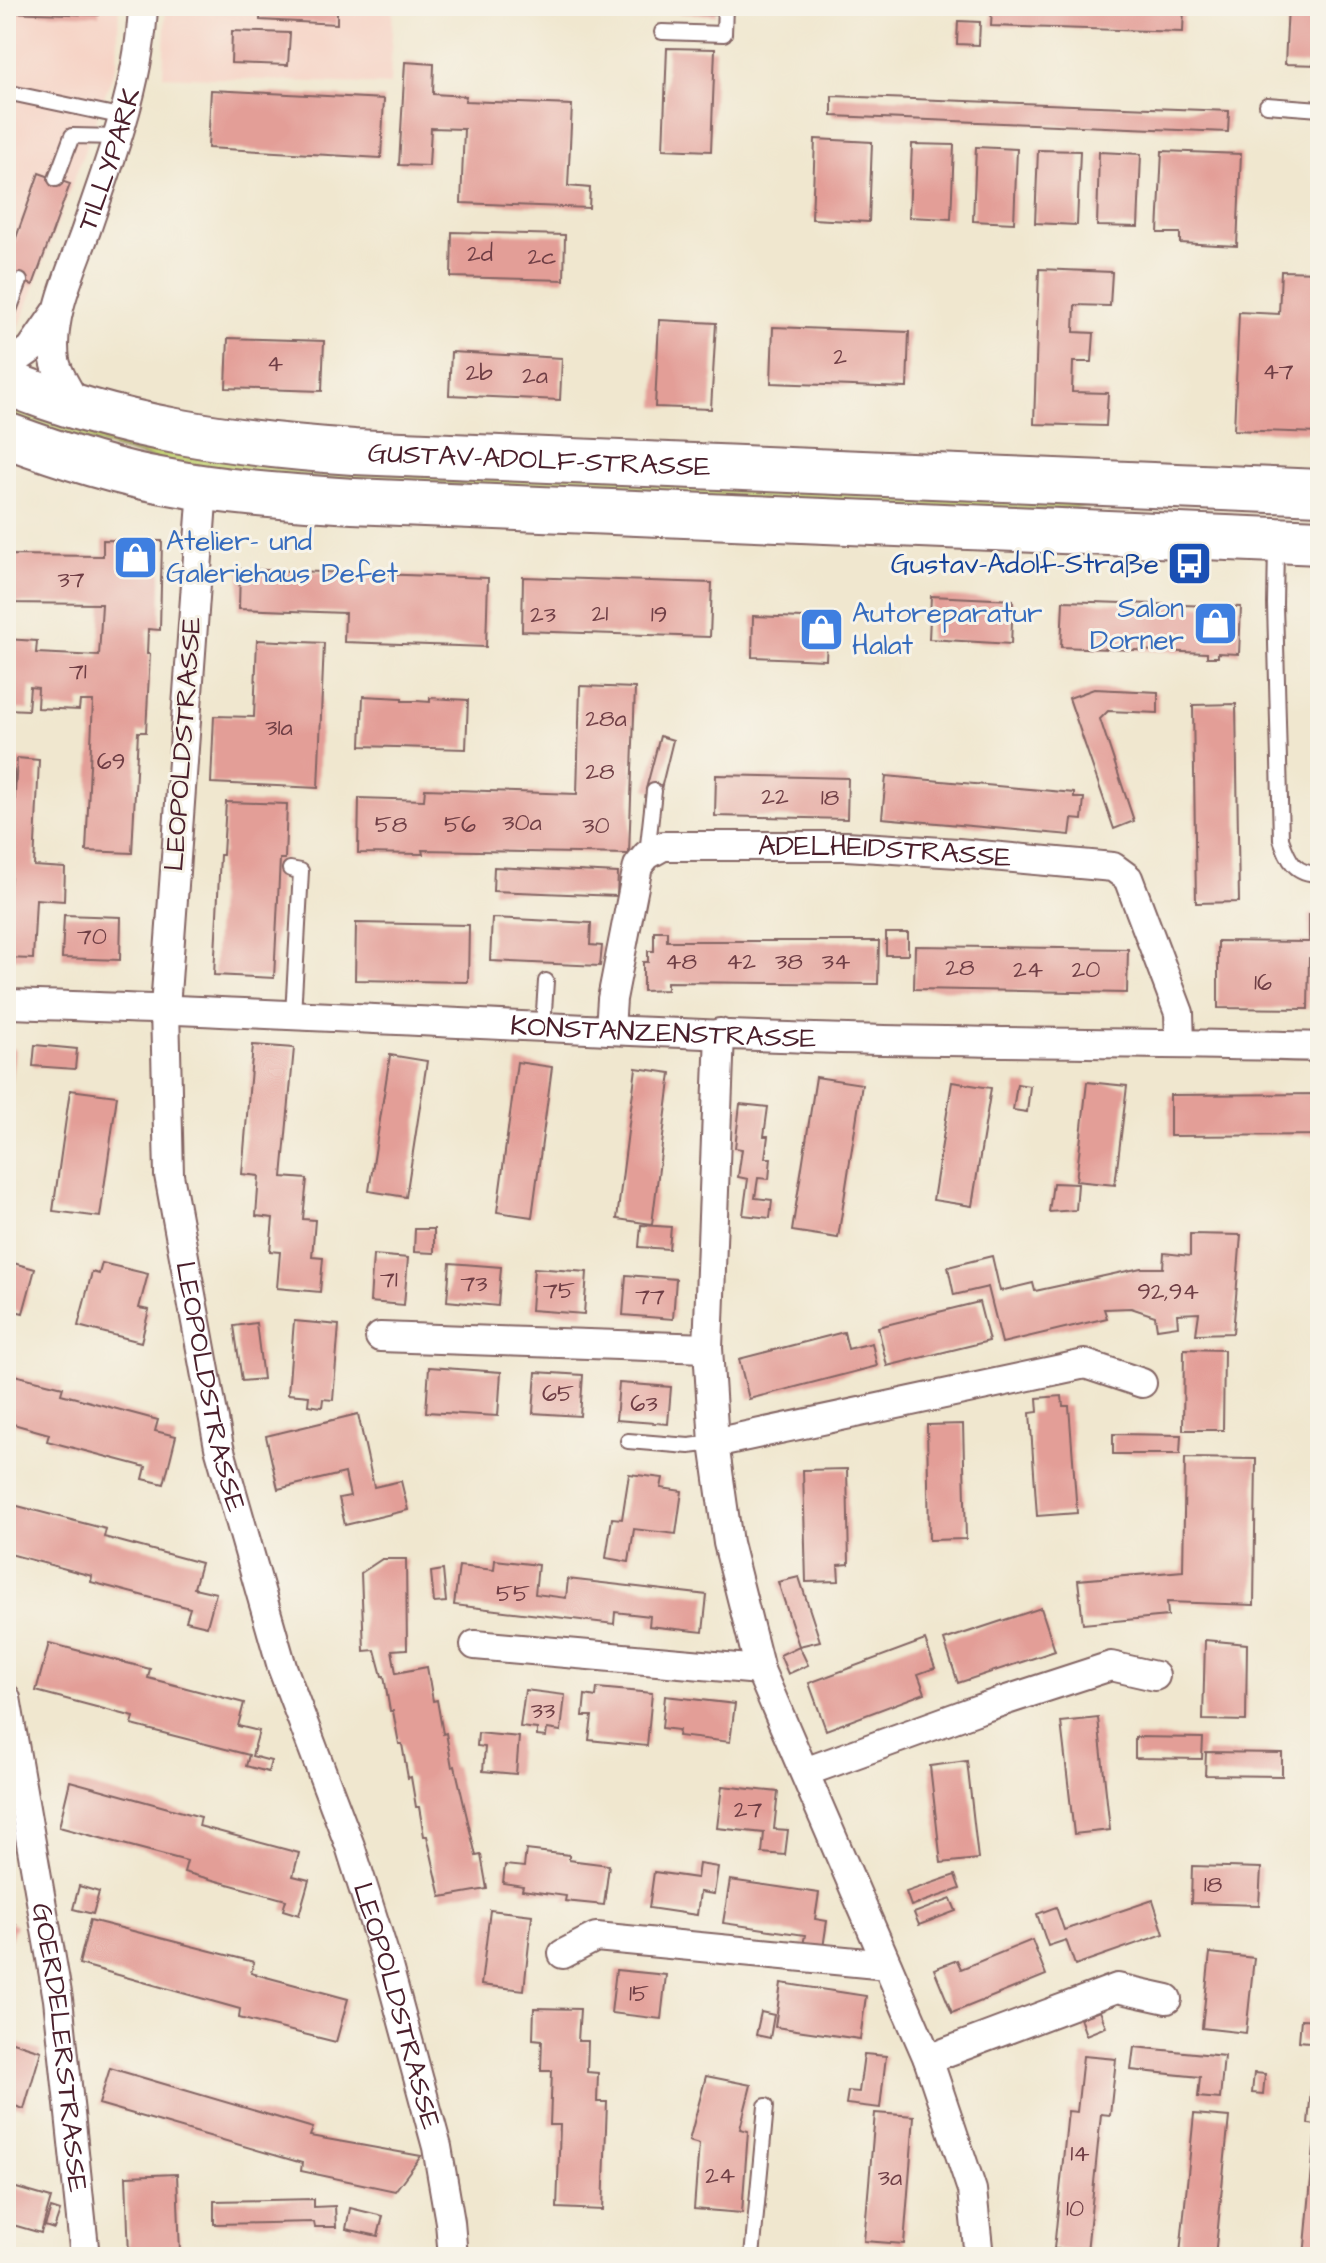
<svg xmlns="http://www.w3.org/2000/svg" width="1326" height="2263" font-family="'Architects Daughter',sans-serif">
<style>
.built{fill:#f6d2c4}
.green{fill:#c5d476;stroke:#887a50;stroke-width:2}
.building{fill:#e39e97}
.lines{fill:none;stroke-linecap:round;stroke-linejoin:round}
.lane-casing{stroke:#846564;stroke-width:18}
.street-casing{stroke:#846564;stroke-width:32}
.primary-casing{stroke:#846564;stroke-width:48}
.lane{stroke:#fff;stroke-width:14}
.street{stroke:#fff;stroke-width:28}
.primary{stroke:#fff;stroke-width:44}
.labels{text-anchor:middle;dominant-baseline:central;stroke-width:6;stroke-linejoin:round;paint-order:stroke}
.number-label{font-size:24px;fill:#703f46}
.street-label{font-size:28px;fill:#4a1f2b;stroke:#f7f3e8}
.shop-label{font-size:28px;fill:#366cbe;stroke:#f7f3e8;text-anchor:start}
.transit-label{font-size:28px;fill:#164399;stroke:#f7f3e8;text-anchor:end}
</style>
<rect width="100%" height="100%" fill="#f7f3e8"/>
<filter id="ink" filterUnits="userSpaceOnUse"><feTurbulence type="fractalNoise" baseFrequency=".0125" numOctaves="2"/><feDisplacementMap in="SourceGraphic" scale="16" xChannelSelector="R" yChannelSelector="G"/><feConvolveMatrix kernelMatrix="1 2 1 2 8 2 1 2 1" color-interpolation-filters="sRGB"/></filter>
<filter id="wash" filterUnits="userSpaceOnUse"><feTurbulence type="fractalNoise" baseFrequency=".006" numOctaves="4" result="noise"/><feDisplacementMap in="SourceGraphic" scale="32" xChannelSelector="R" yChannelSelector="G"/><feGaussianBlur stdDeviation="1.8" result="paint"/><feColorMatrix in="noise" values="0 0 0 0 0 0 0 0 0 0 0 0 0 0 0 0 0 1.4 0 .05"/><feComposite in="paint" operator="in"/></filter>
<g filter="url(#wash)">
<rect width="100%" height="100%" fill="#f0e7cf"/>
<path class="built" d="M6 6H119L117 63 20 325 6 327Z
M166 6H393L390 85 163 76Z"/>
<path class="green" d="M6 396 107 432 1110 505 1045 510 896 508 200 472 6 418Z"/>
<g id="blocks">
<path class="building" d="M6 6H99V15L6 12Z
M261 6H337V24L260 20Z
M522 6H580V11L522 9Z
M679 6H716V15L679 13Z
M992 6H1184L1183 32 991 26Z
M1288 6H1320V65L1285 64Z
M958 21 980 22 979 45 957 44Z
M232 31 290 33 288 65 231 63Z
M667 48 715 49 711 151 663 149Z
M405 62 434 64 433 94 466 96 465 101 572 105 568 186 590 188 589 208 461 203 464 129 431 128 429 166 399 165Z
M211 90 384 99 381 158 208 148Z
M832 96 1229 111 1228 132 832 116Z
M815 139 872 142 869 222 812 219Z
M912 144 954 145 951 219 909 217Z
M976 147 1017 149 1014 223 973 221Z
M1038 150 1080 151 1077 225 1035 223Z
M1162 151 1241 154 1237 246 1180 243V233H1158Z
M1099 152 1141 154 1138 227 1097 226Z
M39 173 70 184 33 285 6 276V266Z
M452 232 565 235 564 280 451 277Z
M1039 269 1112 272 1110 306 1075 305 1074 332 1094 333 1092 362H1073L1072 392 1108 393 1106 426 1034 424Z
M1281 271 1320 272V433L1234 430 1239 312 1279 314Z
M659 320 716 323 711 409 655 407Z
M773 327 909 332 907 388 771 383Z
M228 338 324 341 322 391 226 388Z
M451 352 562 358 560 400 449 395Z
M103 540 162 541 160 630 148 629 147 654H150L146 732H138L132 853 86 851 93 701H80L79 710 37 708 38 688 30 687 28 710 6 709V639L37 641 36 653 99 656 102 604 6 603V555L103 556Z
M240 569 488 578 486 647 344 642 345 613 239 609Z
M523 577 712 583 710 637 522 631Z
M931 596 1013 600 1011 644 929 639Z
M1063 601 1241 607 1239 654 1218 653V657H1207V653L1061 647Z
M753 616 828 619 826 660 752 657Z
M257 640 324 643 318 788 211 783 214 716 254 717Z
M1320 641V663L1315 660 1313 650Z
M580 686 635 688 629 854 422 850 423 854 358 853 359 798 424 800 425 789 577 794Z
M1094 689 1158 692V713L1108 711 1100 719 1134 821 1114 829 1069 698Z
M363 696 402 698V701H416L430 702V698L468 700 466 749 361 746Z
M1236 704 1239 902 1196 903 1193 705Z
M660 736 673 740 660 793 646 789Z
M17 758 39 760 34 866 65 868 64 901 36 899 33 959 6 958Z
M716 775 848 778 847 819 715 816Z
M886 776 1074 793V798H1084L1082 820 1072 819 1070 835 882 818Z
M226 802 287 804 285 859H280L274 978 214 975 220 855H223Z
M494 867 618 873 617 896 493 891Z
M1309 914 1320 915V959L1309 958 1308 1009 1218 1008V941L1309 942Z
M64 915 121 917 120 960 62 958Z
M492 918 591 923 590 945 602 946 600 966 490 961Z
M356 923 469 925 468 982 355 980Z
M654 931H667V941H879L878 984 667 982V990L643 991V962H648V951H654Z
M886 933H908V955H886Z
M915 946 1128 949 1127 993 914 989Z
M35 1045 77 1049 75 1069 33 1066Z
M253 1045 294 1048 282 1177 307 1179 303 1219 315 1220 312 1257 323 1258 320 1292 277 1288 280 1252 270 1251 273 1218 256 1216 259 1176 242 1174Z
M6 1047 15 1049 9 1098 6 1097Z
M390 1055 427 1061 406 1197 369 1191Z
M517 1062 552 1067 532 1217 497 1212Z
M636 1068 671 1073 652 1224 617 1219Z
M816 1077 862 1084 838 1238 792 1231Z
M952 1082 991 1088 972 1206 933 1200Z
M1087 1082 1127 1086 1115 1185 1076 1181Z
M1017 1084 1030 1086 1027 1112 1013 1110Z
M70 1090 117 1096 100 1217 53 1211Z
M1320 1094V1135L1170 1136V1095Z
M740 1104 768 1107 764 1136H768L765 1158H771L769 1179 758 1178 755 1198 772 1200 770 1218 743 1215 748 1179 738 1177 742 1149 735 1148Z
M1053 1183 1078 1184 1076 1210 1049 1212Z
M641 1225 671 1227 669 1249 639 1247Z
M415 1229H434V1253L414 1252Z
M1190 1234 1241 1235 1233 1333 1196 1334 1199 1313 1177 1314 1178 1326 1157 1329 1155 1316 1131 1308 1104 1309 1107 1318 1002 1343 988 1287 954 1295 948 1267 992 1256 1000 1291 1033 1283 1035 1291 1141 1268H1163L1164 1253 1190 1256Z
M373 1255 408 1258 404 1305 370 1302Z
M6 1261 35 1269 23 1313 6 1309Z
M102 1263 148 1274 139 1308 149 1310 141 1342 78 1326 92 1272 99 1274Z
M450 1263 501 1267 498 1306 447 1301Z
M534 1268 587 1272 584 1314 531 1310Z
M626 1275 676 1279 673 1319 623 1315Z
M979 1302 989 1341 887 1366 878 1327Z
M294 1321 339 1325 333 1400 323 1399 322 1407 308 1405 309 1396 288 1394Z
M256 1323 263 1379 242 1381 234 1326Z
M844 1332 848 1349 872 1343 877 1366 749 1399 739 1359Z
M1184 1349 1224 1350 1223 1430H1183Z
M429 1367 501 1372 498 1416 426 1412Z
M536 1372 583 1375 580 1416 533 1413Z
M6 1373 63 1387 61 1394 158 1420 155 1431 176 1436 164 1484 143 1479 146 1467 47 1441 49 1434 6 1422Z
M619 1383 671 1387 668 1424 616 1420Z
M1062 1396 1063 1406H1069L1077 1513 1037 1516 1030 1413 1038 1412 1037 1398Z
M358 1414 374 1487 401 1481 408 1510 345 1525 339 1498 350 1496 345 1473 278 1489 266 1436Z
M963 1424 966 1539 929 1540 927 1425Z
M1113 1434 1181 1435 1180 1454H1113Z
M1185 1458 1256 1459 1254 1605 1167 1602 1168 1616 1083 1624 1078 1580 1183 1571Z
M847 1469 849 1564 838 1565 839 1581 806 1582 803 1470Z
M629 1474 663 1478 661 1488 682 1491 676 1534 634 1529 629 1562 606 1558 612 1518 622 1519Z
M6 1503 106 1529 104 1537 201 1563 194 1588 216 1593 207 1626 186 1621 190 1608 91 1582 92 1576 6 1553Z
M382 1559H406L407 1649 392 1650 396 1673 427 1667 433 1701 437 1700 443 1734 446 1733 452 1767 455 1766 476 1856 481 1855 487 1889 441 1897 427 1836H424L419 1807H416L411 1777 408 1778 402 1744H399L393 1711H390L384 1676H382L375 1650 364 1651 361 1573Z
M495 1560 538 1565 535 1594 566 1598 568 1579 707 1595 703 1632 649 1626 650 1616 615 1612 614 1624 454 1605 459 1566 494 1570Z
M443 1570 446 1602 434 1603 431 1572Z
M799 1577 820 1641 799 1646 778 1582Z
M1041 1608 1055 1651 958 1683 944 1640Z
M925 1640 935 1668 918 1674 925 1693 826 1730 809 1683Z
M1205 1640 1247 1644 1246 1721 1203 1720Z
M49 1643 150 1669 148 1678 244 1703 238 1726 259 1731 252 1756 271 1761 268 1772 246 1766 249 1755 132 1725 134 1717 36 1691Z
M799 1646 808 1665 788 1674 780 1655Z
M597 1688 652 1693 647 1746 589 1740 592 1716H583L585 1695 596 1697Z
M525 1690 565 1695 561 1731 547 1729 546 1737 537 1736V1729L520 1727Z
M665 1696 735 1704 730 1742 678 1736 679 1730 662 1728Z
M1098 1718 1110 1830 1074 1834 1061 1722Z
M478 1733 519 1737 516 1774 483 1771 485 1747 477 1746Z
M1135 1737 1203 1738 1202 1759 1135 1758Z
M1206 1752 1282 1753V1776L1205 1775Z
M967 1761 978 1859 941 1863 930 1766Z
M70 1781 201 1817 199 1826 299 1853 293 1876 309 1880 299 1915 283 1910 286 1900 184 1872 187 1861 59 1827Z
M722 1786 778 1792 774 1829 788 1830 785 1855 762 1853 764 1833 717 1828Z
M526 1850 569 1855V1860L609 1865 604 1905 565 1901 566 1896 522 1890 523 1886 503 1883 505 1865 524 1867Z
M699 1864 718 1867 714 1894 700 1892 697 1915 649 1908 654 1872 697 1878Z
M1192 1866 1261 1868 1259 1905 1191 1903Z
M955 1875 960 1889 911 1906 906 1892Z
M730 1880 819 1893 815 1919 827 1921 823 1948 803 1945 805 1935 723 1923Z
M79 1886 99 1892 93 1914 73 1909Z
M951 1899 956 1911 919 1925 914 1913Z
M1153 1900 1164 1934 1075 1965 1066 1940 1048 1946 1037 1914 1056 1907 1064 1930Z
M490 1910 532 1915 524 1990 481 1985Z
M90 1920 254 1962 251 1973 348 1999 336 2042 239 2018 240 2009 79 1964Z
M6 1921 16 1925 6 1951Z
M1032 1940 1046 1975 952 2013 934 1969 957 1960 961 1969Z
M1210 1953 1254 1958 1246 2033 1202 2028Z
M616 1970 666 1975 661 2019 611 2013Z
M781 1983 866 1996 860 2039 775 2027Z
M534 2008 580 2009 578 2041H588L587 2072 598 2073 597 2102H607L603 2210 557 2208 560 2125H550L552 2071H541L542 2040 533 2039Z
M1100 2011 1106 2027 1086 2035 1080 2018Z
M761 2012 774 2015 770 2038 756 2035Z
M1301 2019 1320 2020V2043L1299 2041Z
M6 2040 41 2051 24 2109 6 2103 10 2080 6 2079Z
M1134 2047 1224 2056 1220 2099 1198 2097 1200 2077 1131 2070Z
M864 2054 886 2056 880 2108 846 2104 848 2091 859 2092Z
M1314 2054H1320V2257H1304L1316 2125 1308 2124Z
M1083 2056 1116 2059 1110 2115 1101 2114 1087 2252 1054 2249 1068 2111 1077 2112Z
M110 2068 313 2128 310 2136 421 2156 395 2191 301 2171 302 2163 99 2104Z
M1254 2073 1265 2074 1263 2094 1252 2093Z
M706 2076 751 2085 740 2129 748 2131 742 2213 694 2209 699 2144 689 2141Z
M875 2113 914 2116 904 2244 864 2241Z
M1194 2114 1229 2117 1215 2257 1180 2254Z
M177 2174 180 2254 129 2256 126 2176Z
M6 2185 51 2198 41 2233 6 2223Z
M314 2199V2207L335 2206 336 2227H315L314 2222 214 2224V2201Z
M51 2208 60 2211 54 2229 45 2226Z
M350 2208 383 2216 378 2236 346 2229Z"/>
</g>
</g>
<g filter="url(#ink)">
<use href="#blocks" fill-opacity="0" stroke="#846564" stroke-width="2"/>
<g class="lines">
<defs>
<path id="lane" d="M662 32 724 34 725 6
M6 92 124 117
M1267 105 1320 109
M56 179 72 136 117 137
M6 311 9 310 20 281
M1276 546 1275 604 1281 839C1289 861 1294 874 1320 874
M6 773V789
M647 854 654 791
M290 869 301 871 293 1015
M543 1026 546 981
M628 1441 689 1446 714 1443
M752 2257 766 2106"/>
<g id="street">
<path d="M6 367 31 349 56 313"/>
<path id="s1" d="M79 409C71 393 58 377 55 360 49 316 72 270 86 230 111 156 140 84 143 6"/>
<path id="s2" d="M203 488 165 1008 169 1175 219 1447 282 1667 350 1846 387 1963 437 2147 450 2222 453 2257"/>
<path id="s3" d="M6 1004C299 1012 591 1033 884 1040 1029 1043 1175 1043 1320 1047"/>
<path id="s4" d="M610 1029 612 999 638 866 647 855 663 846H846L958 853 1113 867 1128 878 1179 1013 1180 1043"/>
<path d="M720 1033 708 1348 714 1443 728 1543 760 1670 928 2059 972 2190 979 2257"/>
<path d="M380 1337 708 1348"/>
<path d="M714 1443 1085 1364 1142 1383"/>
<path d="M475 1645 760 1670"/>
<path id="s5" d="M6 1698 58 1999 85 2257"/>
<path d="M805 1772 979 1709 1111 1666 1155 1676"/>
<path d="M563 1954 596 1937 887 1965"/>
<path d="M928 2059 1117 1988 1167 1999"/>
</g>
<g id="primary">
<path id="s6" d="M6 382C118 428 234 444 354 452L1320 492"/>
<path d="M6 435C57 454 111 472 164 481 227 493 290 497 353 501L1320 542"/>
</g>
</defs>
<use href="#lane" class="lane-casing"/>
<use href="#street" class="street-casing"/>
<use href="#primary" class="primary-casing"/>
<use href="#lane" class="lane"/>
<use href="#street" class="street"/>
<use href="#primary" class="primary"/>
</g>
</g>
<defs>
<symbol id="shop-square" viewBox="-11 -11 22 22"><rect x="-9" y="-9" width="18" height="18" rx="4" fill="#3f7fe0" stroke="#f7f3e8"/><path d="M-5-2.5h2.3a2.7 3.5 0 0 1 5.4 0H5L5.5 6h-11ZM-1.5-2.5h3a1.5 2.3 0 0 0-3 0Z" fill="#fff"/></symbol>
<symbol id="bus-square" viewBox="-11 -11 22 22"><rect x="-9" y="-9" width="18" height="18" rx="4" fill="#1a4fb4" stroke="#f7f3e8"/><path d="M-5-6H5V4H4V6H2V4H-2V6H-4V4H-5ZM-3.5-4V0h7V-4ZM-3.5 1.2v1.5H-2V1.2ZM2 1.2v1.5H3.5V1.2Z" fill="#fff"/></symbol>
</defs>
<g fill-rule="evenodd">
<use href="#shop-square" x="110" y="532" width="51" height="51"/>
<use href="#bus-square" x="1164" y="538" width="51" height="51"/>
<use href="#shop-square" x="1190" y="598" width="51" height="51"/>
<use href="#shop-square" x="796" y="604" width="51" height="51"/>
</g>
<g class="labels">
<g class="number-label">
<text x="480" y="254">2d</text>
<text x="542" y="257">2c</text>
<text x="840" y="357">2</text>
<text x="275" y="364">4</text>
<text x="1278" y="372">47</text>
<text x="479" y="373">2b</text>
<text x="535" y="376">2a</text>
<text x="71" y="580">37</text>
<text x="600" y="614">21</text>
<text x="543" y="615">23</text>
<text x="659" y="615">19</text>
<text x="78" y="672">71</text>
<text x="606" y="719">28a</text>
<text x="279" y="728">31a</text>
<text x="111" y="762">69</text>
<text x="600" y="772">28</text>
<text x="775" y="797">22</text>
<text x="830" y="798">18</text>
<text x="522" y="823">30a</text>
<text x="391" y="825">58</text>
<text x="460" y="825">56</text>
<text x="596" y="826">30</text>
<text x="92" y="937">70</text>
<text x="681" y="962">48</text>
<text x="741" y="962">42</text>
<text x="789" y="962">38</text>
<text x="836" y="962">34</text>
<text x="960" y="968">28</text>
<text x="1028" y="970">24</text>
<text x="1086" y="970">20</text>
<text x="1263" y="983">16</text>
<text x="389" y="1280">71</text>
<text x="474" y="1284">73</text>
<text x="559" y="1291">75</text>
<text x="1168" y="1292">92,94</text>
<text x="650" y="1297">77</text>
<text x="558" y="1394">65</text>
<text x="644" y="1404">63</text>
<text x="513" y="1594">55</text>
<text x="543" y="1711">33</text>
<text x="748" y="1810">27</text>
<text x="1213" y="1885">18</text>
<text x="639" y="1994">15</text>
<text x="1080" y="2154">14</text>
<text x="720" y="2176">24</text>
<text x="890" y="2178">3a</text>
<text x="1075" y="2209">10</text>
</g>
<g class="street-label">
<text stroke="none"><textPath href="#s1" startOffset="264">TILLYPARK</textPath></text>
<text stroke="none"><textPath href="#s6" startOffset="542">GUSTAV-ADOLF-STRASSE</textPath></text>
<text transform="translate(183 744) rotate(-86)">LEOPOLDSTRASSE</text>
<text stroke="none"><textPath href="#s4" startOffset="420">ADELHEIDSTRASSE</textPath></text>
<text stroke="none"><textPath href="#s3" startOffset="658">KONSTANZENSTRASSE</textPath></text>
<text stroke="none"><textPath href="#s2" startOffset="904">LEOPOLDSTRASSE</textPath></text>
<text stroke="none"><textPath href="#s2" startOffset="1552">LEOPOLDSTRASSE</textPath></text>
<text stroke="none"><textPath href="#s5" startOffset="354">GOERDELERSTRASSE</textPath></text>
</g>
<g class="shop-label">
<text x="166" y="541">Atelier- und<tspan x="166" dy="32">Galeriehaus Defet</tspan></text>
<text x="1184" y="608" text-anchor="end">Salon<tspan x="1184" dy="32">Dorner</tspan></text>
<text x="852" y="613">Autoreparatur<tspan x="852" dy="32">Halat</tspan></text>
</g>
<g class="transit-label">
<text x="1159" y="564">Gustav-Adolf-Straße</text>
</g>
</g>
<rect width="1326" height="2263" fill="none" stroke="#f7f3e8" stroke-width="32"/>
</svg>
